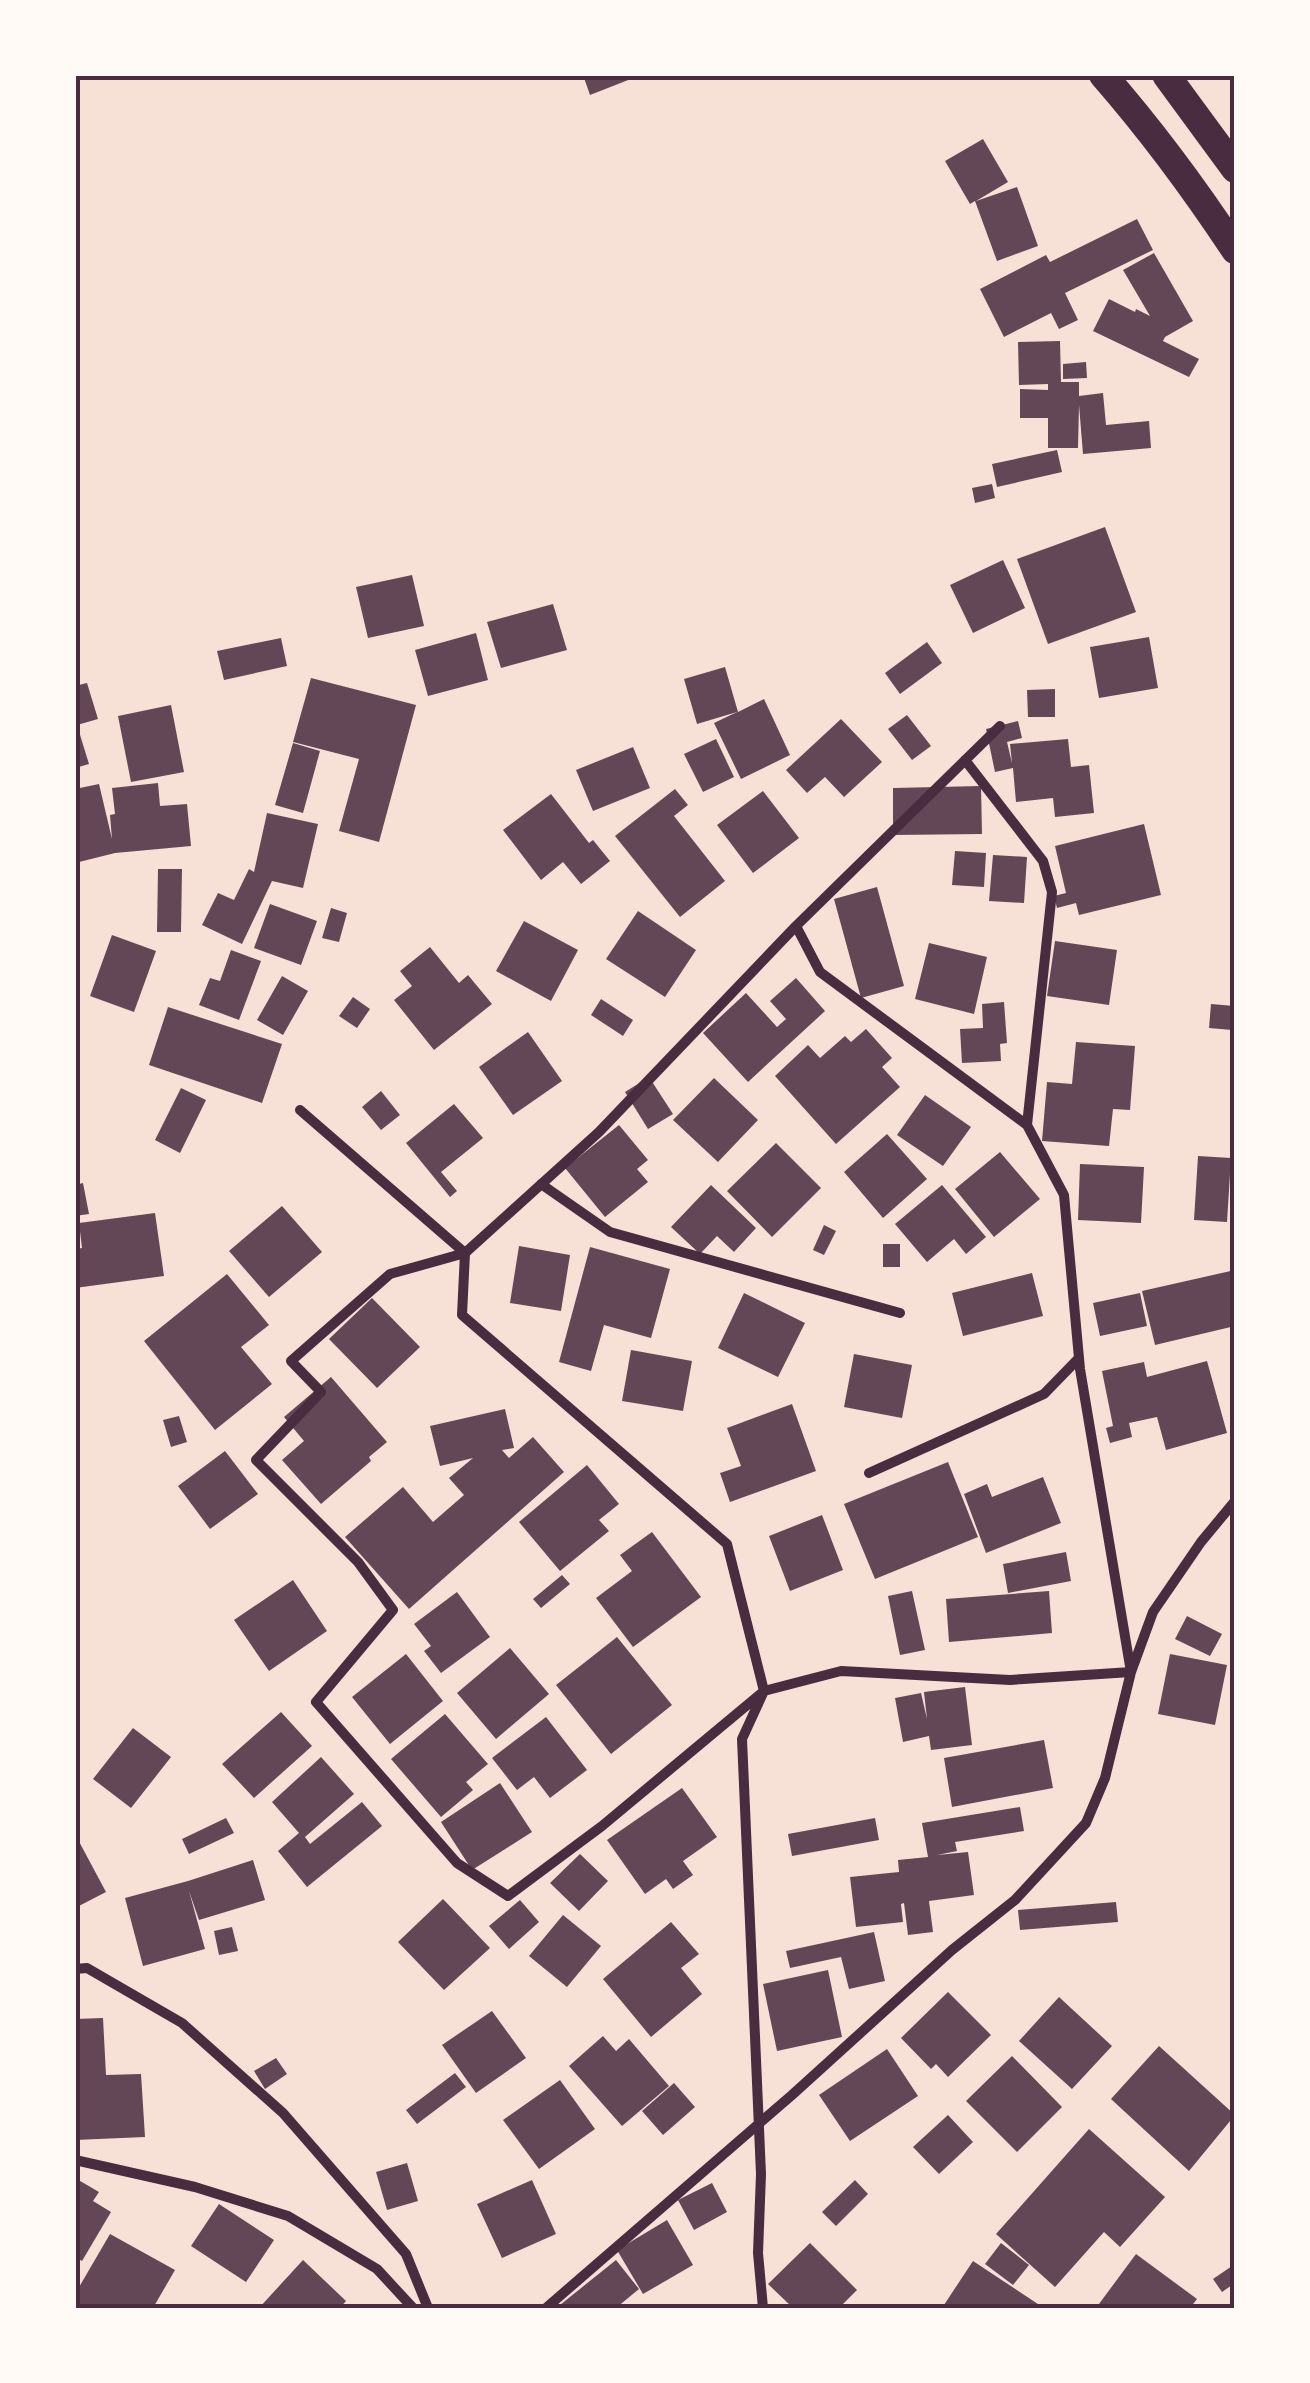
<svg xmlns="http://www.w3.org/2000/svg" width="1310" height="2383" font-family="Jost,sans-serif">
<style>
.building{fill:#644757}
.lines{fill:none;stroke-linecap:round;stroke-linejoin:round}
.minor{stroke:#4a2c40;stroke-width:10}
.trunk{stroke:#4a2c40;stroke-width:28}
.neatline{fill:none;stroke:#4a2c40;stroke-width:4}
</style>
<rect width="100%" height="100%" fill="#f7e1d7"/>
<path class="building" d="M583 75H641L590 95Z
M983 139 1008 182 976 201 1017 187 1038 246 997 261 975 201 970 204 945 161Z
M1137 219 1153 250 1065 293 1078 320 1059 329 1051 313 1004 337 980 289 1046 255 1050 262Z
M1154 253 1193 321 1165 337 1163 341 1199 359 1189 377 1093 331 1109 299 1135 312 1136 309 1150 316 1123 270Z
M1060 341 1061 382H1079V396L1103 393 1106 425 1149 421 1151 448 1083 454 1079 405 1078 448H1048V418H1020V389L1048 390V384L1019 385 1018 342Z
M1086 362 1087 378 1063 379V364Z
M1057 450 1062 472 997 487 992 464Z
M992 484 995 498 975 503 972 488Z
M1105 527 1136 612 1048 644 1017 559Z
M1003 560 1025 608 973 633 950 585Z
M412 575 424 626 368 638 356 587Z
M553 604 567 650 501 668 487 622Z
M476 633 488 680 428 696 415 650Z
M1149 637 1158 688 1099 698 1090 647Z
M281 638 287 666 224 680 217 651Z
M927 642 942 663 900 694 885 673Z
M725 667 738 712 764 699 790 755 741 779 714 723 737 712 697 724 684 679Z
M311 678 416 705 379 842 339 831 359 759 293 742Z
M87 683 98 719 77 725 89 764 75 768V686Z
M1055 689V717H1028L1027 690Z
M171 705 184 772 131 782 118 716Z
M907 715 931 746 912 760 888 729Z
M841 719 882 762 844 797 825 777 807 793 786 770Z
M1018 721 1022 738 1007 742 1012 763 1010 744 1068 739 1071 767 1089 765 1094 813 1055 817 1053 798 1016 802 1013 768 995 772 986 729Z
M716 739 734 777 703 792 684 754Z
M293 743 320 751 303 813 275 805Z
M633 747 650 788 593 811 576 770Z
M158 783 160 806 187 804 191 846 115 853 75 863V789L99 784 112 839 110 815 115 814 112 788Z
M981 786 982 834 893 835V788Z
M675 789 688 805 674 816 725 881 680 917 615 836Z
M763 791 799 838 753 873 717 825Z
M551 794 589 843 593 840 610 861 581 884 563 862 541 880 503 830Z
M267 813 318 824 303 888 272 881 242 944 202 925 218 893 234 900 249 869 254 872Z
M1144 824 1161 895 1079 915 1076 903 1057 908 1054 896 1066 893 1055 846Z
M955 851 986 853 984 887 952 885Z
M993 855 1027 857 1024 903 989 901Z
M158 869H182L181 932H157Z
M877 887 904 986 861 998 834 899Z
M270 904 317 921 301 965 254 948Z
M331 908 347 913 339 942 322 938Z
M638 911 696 950 665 997 606 959Z
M524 921 578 950 551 1001 496 971Z
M112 935 156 951 134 1012 90 996Z
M1055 941 1117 950 1109 1005 1047 996Z
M929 943 987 957 974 1014 915 999Z
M430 947 459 983 468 975 492 1004 434 1050 394 1000 412 986 400 971Z
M231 950 261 961 239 1020 199 1005 210 978 220 981Z
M282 976 308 991 283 1035 257 1020Z
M796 978 825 1011 748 1082 703 1033 746 993 777 1027 786 1019 770 1001Z
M353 997 370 1009 357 1028 339 1016Z
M601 999 633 1020 623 1036 591 1015Z
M1004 1002 1007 1043 1000 1044 1001 1061 962 1063 960 1029 983 1028 982 1004Z
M1211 1004 1234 1006 1232 1030 1209 1028Z
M168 1007 282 1044 262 1103 149 1065Z
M866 1029 892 1058 882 1067 900 1087 836 1144 775 1076 808 1045 820 1058 845 1036 851 1042Z
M528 1032 562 1081 513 1115 479 1067Z
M1076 1042 1135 1046 1130 1110 1113 1109 1109 1146 1042 1141 1047 1082 1072 1084Z
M649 1077 673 1114 648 1129 625 1092Z
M714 1078 758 1120 718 1162 673 1120Z
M181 1088 206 1100 180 1153 155 1140Z
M381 1091 400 1115 381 1130 362 1107Z
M925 1095 971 1127 943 1166 897 1135Z
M454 1104 483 1138 441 1172 457 1191 450 1197 406 1143Z
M619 1125 648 1160 637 1169 648 1182 605 1217 565 1168Z
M887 1134 927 1179 883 1218 844 1172Z
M776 1143 821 1188 772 1237 727 1191Z
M1000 1152 1040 1199 994 1237 955 1189Z
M1198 1156 1231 1158 1227 1222 1194 1220Z
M1080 1164 1144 1167 1141 1223 1078 1220Z
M83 1183 89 1214 75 1216V1185Z
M711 1185 756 1228 734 1252 717 1236 700 1254 671 1227Z
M942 1185 986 1237 966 1254 954 1239 927 1262 895 1224Z
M282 1206 322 1252 269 1297 229 1251Z
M155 1213 164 1276 75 1288V1249L82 1248 79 1223Z
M824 1225 836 1231 824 1255 813 1250Z
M883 1244H900V1267H883Z
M519 1246 570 1255 561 1311 510 1303Z
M590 1247 670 1269 651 1338 604 1325 591 1371 559 1362Z
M1235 1270V1326L1155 1345 1142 1291Z
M1032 1273 1043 1316 963 1336 952 1293Z
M227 1274 269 1325 241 1347 272 1384 215 1430 144 1341Z
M744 1293 805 1323 778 1377 718 1348Z
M1140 1293 1147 1326 1100 1336 1093 1303Z
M372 1298 420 1347 377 1388 329 1339Z
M631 1350 692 1361 683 1411 622 1401Z
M854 1354 912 1365 902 1418 844 1407Z
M1207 1361 1227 1433 1166 1450 1157 1417 1129 1423 1132 1437 1110 1443 1106 1428 1113 1426 1102 1371 1144 1362 1147 1377Z
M331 1377 387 1442 369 1457 371 1461 321 1504 282 1460 304 1441 284 1417Z
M792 1404 816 1471 730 1502 720 1473 741 1466 727 1428Z
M505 1409 514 1448 502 1450 509 1458 533 1437 564 1472 409 1609 345 1537 403 1487 433 1522 464 1495 449 1478 473 1458 440 1466 430 1426Z
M179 1416 187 1442 171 1447 163 1420Z
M225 1451 258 1494 210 1529 178 1486Z
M948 1462 978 1537 875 1579 844 1504Z
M587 1465 619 1504 599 1520 609 1531 560 1571 519 1522Z
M1043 1477 1061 1523 986 1553 964 1494 987 1484 992 1497Z
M822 1515 843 1570 790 1591 769 1536Z
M652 1532 701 1597 633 1647 596 1598 632 1571 620 1555Z
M1066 1552 1071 1581 1008 1593 1003 1564Z
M562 1575 570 1584 541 1608 533 1599Z
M293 1580 327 1631 269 1671 234 1620Z
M912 1591 925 1650 900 1655 888 1596Z
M1049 1591 1052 1633 949 1642 946 1599Z
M457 1592 490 1637 441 1673 424 1651 431 1646 414 1624Z
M1187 1616 1222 1634 1210 1656 1175 1639Z
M617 1637 672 1705 611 1754 556 1685Z
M510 1648 549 1694 496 1739 457 1693Z
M406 1654 443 1701 390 1744 352 1697Z
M1170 1654 1227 1665 1215 1725 1158 1714Z
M965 1687 972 1745 931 1750 929 1736 903 1742 895 1698 921 1693 927 1719 924 1692Z
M281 1712 312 1746 254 1798 222 1764Z
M445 1714 488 1764 466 1782 473 1790 441 1817 391 1759Z
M546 1717 587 1770 550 1798 534 1777 517 1790 492 1758Z
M133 1728 171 1757 131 1808 93 1779Z
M1044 1740 1053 1788 952 1807 944 1758Z
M321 1757 354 1794 305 1837 310 1844 362 1802 382 1826 307 1887 278 1851 299 1833 272 1802Z
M500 1783 532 1832 472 1870 441 1822Z
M682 1788 717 1837 683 1861 693 1875 673 1889 666 1879 645 1894 607 1840Z
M1020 1807 1024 1831 955 1842 957 1851 937 1855 968 1852 974 1895 929 1901 933 1932 908 1935 904 1903 901 1904 903 1922 856 1927 850 1877 899 1872 898 1860 928 1857 922 1823Z
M226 1818 234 1833 189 1854 182 1839Z
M875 1818 879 1840 792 1856 788 1834Z
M75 1834 106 1892 75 1908Z
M580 1854 608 1881 579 1911 550 1883Z
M253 1860 265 1900 199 1920 189 1891 205 1949 143 1966 125 1898 188 1881Z
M443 1899 490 1948 444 1990 398 1942Z
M520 1900 539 1922 509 1949 489 1926Z
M1116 1902 1118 1922 1020 1930 1018 1910Z
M563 1915 601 1946 567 1987 529 1956Z
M671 1922 699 1954 681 1968 702 1994 651 2037 603 1979Z
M232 1927 238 1951 219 1955 214 1931Z
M874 1932 885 1981 849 1989 841 1957 790 1968 786 1951Z
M828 1970 842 2037 777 2051 763 1984Z
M948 1992 991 2035 948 2077 936 2064 931 2069 901 2038Z
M1059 1997 1112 2046 1072 2089 1019 2041Z
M492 2011 526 2058 476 2093 442 2045Z
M103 2018 106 2075 141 2074 145 2137 75 2140V2019Z
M603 2036 616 2051 629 2039 669 2086 622 2126 569 2066Z
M1159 2046 1235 2115 1189 2171 1111 2099Z
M887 2049 918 2096 850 2141 819 2095Z
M1012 2056 1062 2107 1017 2152 966 2101Z
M276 2058 287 2074 265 2089 254 2071Z
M455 2073 466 2087 417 2124 406 2110Z
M560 2080 595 2129 539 2169 503 2120Z
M674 2083 695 2107 663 2135 642 2111Z
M948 2115 973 2142 939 2174 913 2147Z
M1089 2129 1165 2197 1120 2247 1104 2232 1055 2287 996 2234Z
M407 2163 418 2201 387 2210 376 2172Z
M75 2178 99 2192 93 2201 111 2212 82 2261 75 2257Z
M532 2180 556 2234 502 2258 477 2204Z
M855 2180 868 2194 836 2226 822 2212Z
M712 2183 727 2212 694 2230 678 2200Z
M219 2204 274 2240 246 2282 191 2246Z
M667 2220 693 2265 643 2294 617 2250Z
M110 2234 175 2270 153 2308H86L75 2302V2294Z
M810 2243 857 2290 839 2308H793L768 2284Z
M1001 2243 1029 2265 1013 2285 985 2264Z
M1136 2254 1197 2299 1190 2308H1096Z
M303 2260 346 2301 340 2308H259Z
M616 2260 639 2289 616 2308H562L560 2305Z
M973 2261 1044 2308H942Z
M1235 2264V2283L1222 2292 1213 2279Z"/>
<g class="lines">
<path class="minor" d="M796 926 820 972 1027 1125
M300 1110 465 1253
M541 1184 610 1232 900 1313
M465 1253 390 1274 291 1361 321 1392 256 1460 358 1562 393 1610 316 1702 457 1863 508 1896 602 1826 764 1691 727 1544 462 1315 465 1253 599 1132 796 926 1000 726
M869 1473 1044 1394 1079 1358
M75 1969 87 1968 182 2023 283 2113 406 2254 428 2308
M75 2160 195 2187 288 2216 377 2269 413 2308
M546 2308 792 2095 952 1950 1015 1900 1086 1823 1105 1778 1131 1672 1153 1612 1201 1542 1235 1501
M763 2308 758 2253 761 2174 742 1739 764 1691 841 1671 1010 1680 1131 1672 1080 1369 1064 1195 1027 1125 1052 892 1043 861 965 760"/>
<path class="trunk" d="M1103 75C1151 130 1194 188 1235 250
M1166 75 1235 169"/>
</g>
<rect width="1310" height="2383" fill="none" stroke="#fffaf5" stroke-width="155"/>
<rect x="78" y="78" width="1154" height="2228" class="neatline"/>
</svg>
